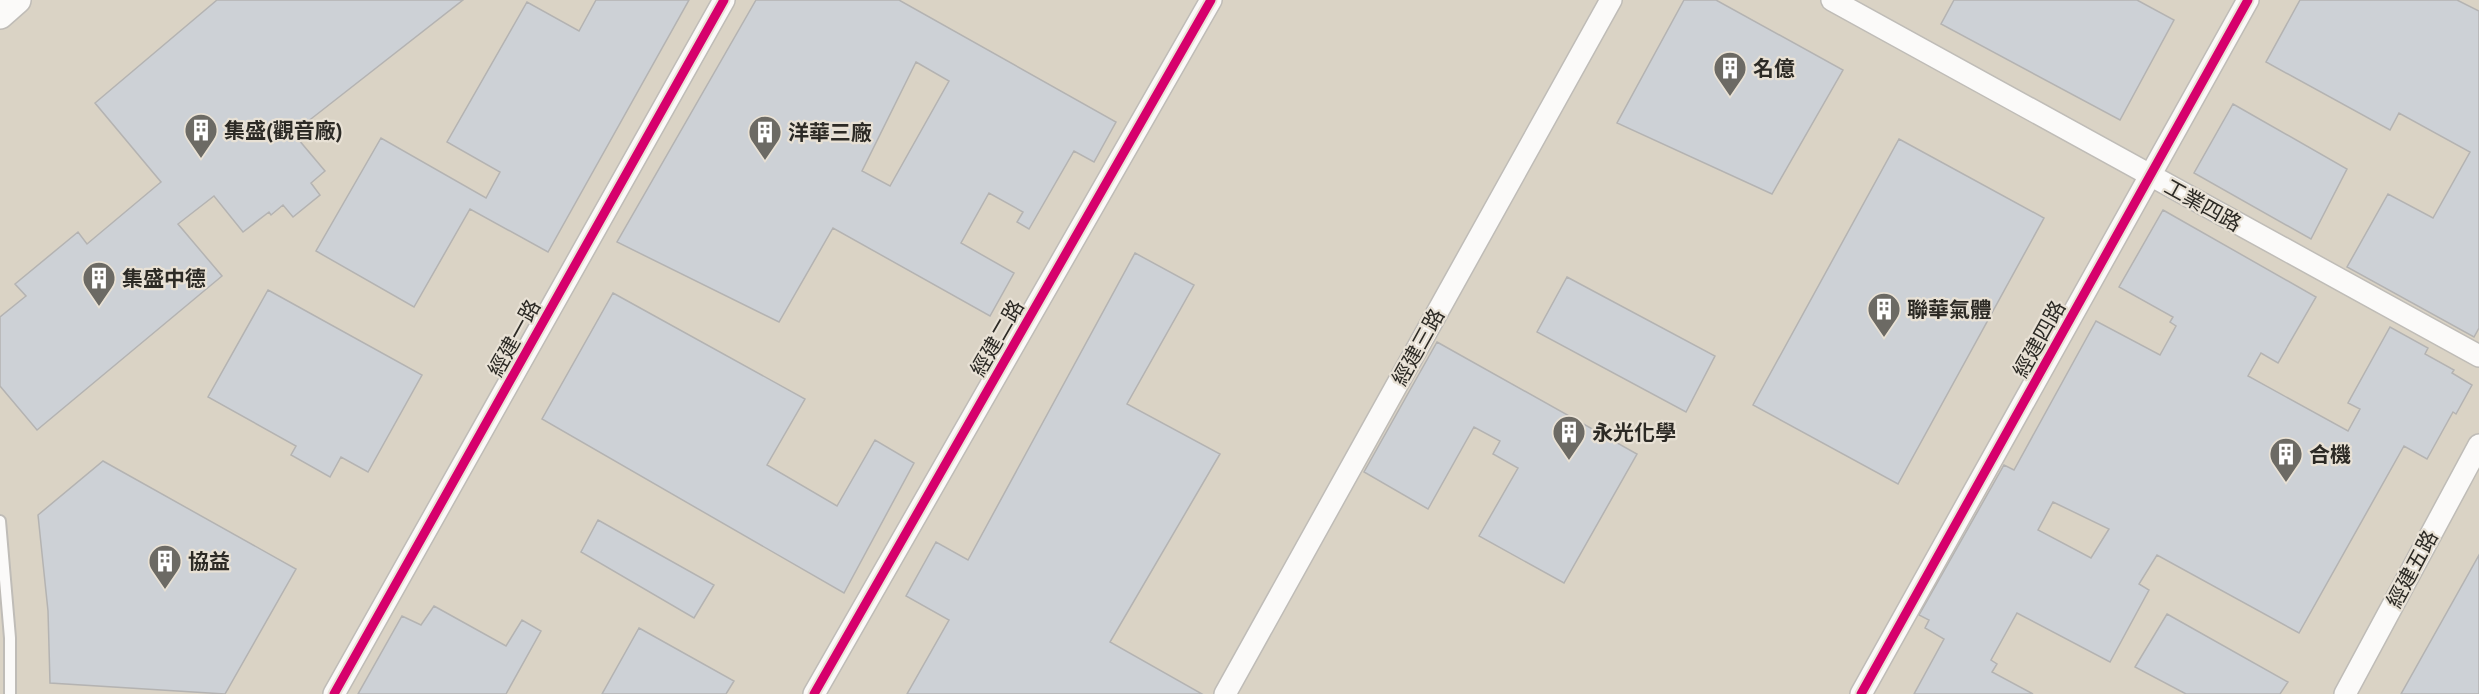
<svg xmlns="http://www.w3.org/2000/svg" width="2479" height="694" font-family="'PT Sans','Noto Sans TC',sans-serif">
<style>
.built{fill:#dad3c5}
.building{fill:#cdd1d6;stroke:#b4b3b2;stroke-width:1.5;fill-rule:evenodd}
.lines{fill:none;stroke-linecap:round;stroke-linejoin:round}
.service-casing{stroke:#bfbcb7;stroke-width:14}
.minor-casing{stroke:#bfbcb7;stroke-width:24}
.tertiary-casing{stroke:#bfbcb7;stroke-width:30}
.service{stroke:#fbfaf9;stroke-width:10}
.minor{stroke:#fbfaf9;stroke-width:21}
.tertiary{stroke:#fbfaf9;stroke-width:27}
.cycleway-casing{stroke:#e8e1d5;stroke-width:13}
.cycleway{stroke:#d6006c;stroke-width:9}
.labels{text-anchor:middle;dominant-baseline:central;stroke-width:4.5;stroke-linejoin:round;paint-order:stroke}
.poi-label{font-size:21px;font-weight:bold;fill:#2c2a25;stroke:#e8e1d5;text-anchor:start}
.street-label{font-size:21px;fill:#2c2a25;stroke:#e8e1d5}
</style>
<rect width="100%" height="100%" fill="#e4e0d9"/>
<path class="built" d="M0 0H2479V694H0Z"/>
<path class="building" d="M217 0H463L293 133 325 171 311 183 320 195 293 217 283 205 271 215 269 212 243 232 214 196 178 224 222 276 37 430 0 386V317L26 296 15 284 78 232 87 244 161 182 95 103Z
M596 0H689L548 252 470 209 414 307 316 251 381 138 486 198 500 172 447 142 527 2 579 31Z
M756 0H899L1116 122 1094 162 1074 151 1029 229 1017 222 1023 212 989 193 961 243 1014 273 990 316 833 228 779 322 617 242ZM916 62 949 81 890 186 862 171Z
M1684 0H1716L1843 70 1772 194 1617 123Z
M1954 0H2137L2174 20 2120 120 1941 24Z
M2300 0H2457L2479 11V328L2474 337 2347 267 2388 194 2433 218 2470 152 2399 113 2390 130 2266 62Z
M2233 104 2347 169 2311 239 2194 173Z
M1899 139 2044 218 1898 484 1753 405Z
M2163 210 2316 297 2278 363 2261 353 2248 376 2348 431 2360 409 2348 403 2390 327 2428 348 2425 354 2454 370 2452 373 2472 385 2456 414 2453 412 2427 459 2404 446 2299 633 2157 555 2139 584 2149 590 2110 662 2017 613 1991 660 1997 664 1992 672 2033 694H1914L1944 639 1925 628 1929 620 1919 615 2004 465 2014 470 2096 321 2160 355 2176 326 2170 322 2173 317 2119 287ZM2053 502 2109 529 2091 558 2038 530Z
M1135 253 1194 285 1127 404 1220 454 1110 642 1202 694H907L949 620 906 596 936 542 968 560Z
M1567 277 1715 356 1686 412 1537 332Z
M268 290 422 375 368 472 341 457 330 477 291 455 296 446 208 397Z
M613 293 805 399 767 465 837 506 875 440 914 463 844 593 542 419Z
M1437 342 1637 454 1564 583 1479 536 1518 468 1493 454 1500 441 1474 427 1428 509 1364 472Z
M103 461 296 569 225 694 50 683 48 611 38 515Z
M598 520 714 585 694 618 581 552Z
M2479 555V694H2401Z
M434 606 506 646 522 620 541 631 506 694H358L402 616 421 625Z
M2167 614 2288 682 2280 694H2186L2135 667Z
M639 628 734 681 726 694H602Z"/>
<g class="lines">
<defs>
<path id="service" d="M0 521 10 638V694"/>
<path id="minor" d="M1832 0 2479 356
M334 694 724 0
M814 694 1211 0
M1225 694 1611 0
M1861 694 2248 0
M2345 694 2479 445"/>
<path id="tertiary" d="M0 15 17 0"/>
</defs>
<use href="#service" class="service-casing"/>
<use href="#minor" class="minor-casing"/>
<use href="#tertiary" class="tertiary-casing"/>
<use href="#service" class="service"/>
<use href="#minor" class="minor"/>
<use href="#tertiary" class="tertiary"/>
<defs>
<path id="cycleway" d="M334 694 724 0
M814 694 1211 0
M1861 694 2248 0"/>
</defs>
<use href="#cycleway" class="cycleway-casing"/>
<use href="#cycleway" class="cycleway"/>
</g>
<defs>
<symbol id="building-pin" viewBox="-11 -11 22 30"><path d="M0 17L-7.5 6A9.5 9.5 0 1 1 7.5 6Z" fill="#6c6a64" stroke="#e8e1d5"/><path d="M-4-6H4V6H1V3H-1V6H-4ZM-2.5-4.3h1.7v1.8h-1.7ZM.8-4.3h1.7v1.8H.8ZM-2.5-1h1.7V.8h-1.7ZM.8-1h1.7V.8H.8Z" fill="#fff"/></symbol>
</defs>
<g fill-rule="evenodd">
<use href="#building-pin" x="1711" y="49" width="38" height="52"/>
<use href="#building-pin" x="182" y="111" width="38" height="52"/>
<use href="#building-pin" x="746" y="113" width="38" height="52"/>
<use href="#building-pin" x="80" y="259" width="38" height="52"/>
<use href="#building-pin" x="1865" y="290" width="38" height="52"/>
<use href="#building-pin" x="1550" y="413" width="38" height="52"/>
<use href="#building-pin" x="2267" y="435" width="38" height="52"/>
<use href="#building-pin" x="146" y="542" width="38" height="52"/>
</g>
<g class="labels">
<g class="poi-label">
<text x="1753" y="68">名億</text>
<text x="224" y="130">集盛(觀音廠)</text>
<text x="788" y="132">洋華三廠</text>
<text x="122" y="278">集盛中德</text>
<text x="1907" y="309">聯華氣體</text>
<text x="1592" y="432">永光化學</text>
<text x="2309" y="454">合機</text>
<text x="188" y="561">協益</text>
</g>
<g class="street-label">
<text transform="translate(2203 205) rotate(29)">工業四路</text>
<text transform="translate(514 338) rotate(-61)">經建一路</text>
<text transform="translate(997 338) rotate(-60)">經建二路</text>
<text transform="translate(2039 339) rotate(-61)">經建四路</text>
<text transform="translate(1418 347) rotate(-61)">經建三路</text>
<text transform="translate(2412 569) rotate(-62)">經建五路</text>
</g>
</g>
</svg>
